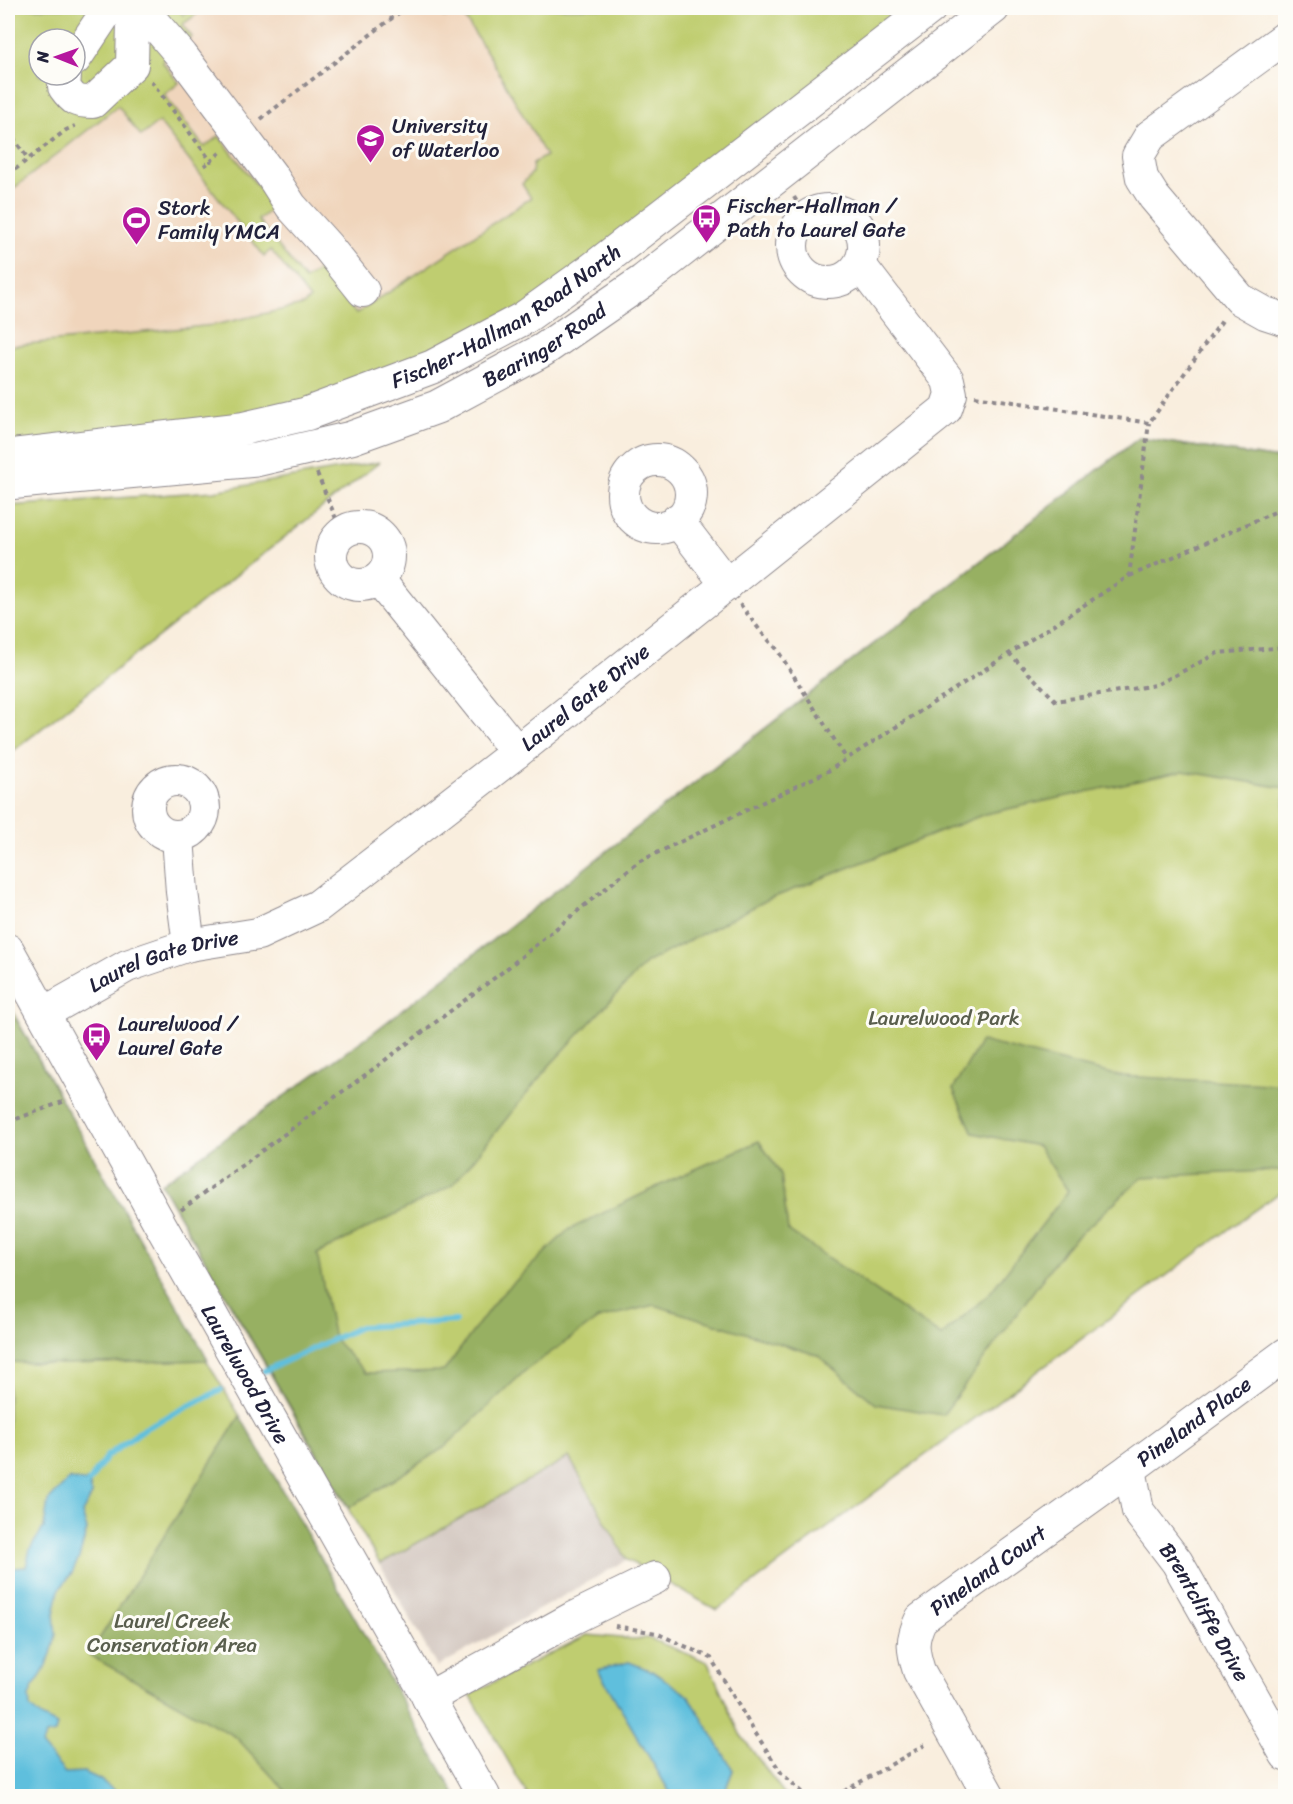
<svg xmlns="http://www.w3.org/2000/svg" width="1293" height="1804" font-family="Sriracha,sans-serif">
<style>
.built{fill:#f0d5bc;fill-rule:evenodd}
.industrial{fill:#cec1b9}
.green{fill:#bfcd6f;stroke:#707855;stroke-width:1.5;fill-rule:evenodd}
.forest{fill:#97b062;stroke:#5c694e;stroke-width:1.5}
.water{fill:#5fbfdd;stroke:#40708c;stroke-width:1.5}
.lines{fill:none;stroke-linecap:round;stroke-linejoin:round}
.stream{stroke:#5fbfdd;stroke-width:6}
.minor-casing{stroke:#8e888c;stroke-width:34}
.major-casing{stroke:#8e888c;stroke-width:35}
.path{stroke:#8e888c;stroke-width:4;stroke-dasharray:4.5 4.5;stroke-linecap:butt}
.minor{stroke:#fff;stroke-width:32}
.major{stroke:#fff;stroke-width:33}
.labels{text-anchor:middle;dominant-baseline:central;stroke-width:6;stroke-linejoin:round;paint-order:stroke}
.poi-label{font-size:21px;fill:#22223b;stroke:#fdfcf7;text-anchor:start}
.street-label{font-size:21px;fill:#22223b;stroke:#fdfcf7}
.park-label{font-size:21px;fill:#595e4d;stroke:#fdfcf7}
</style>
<rect width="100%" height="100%" fill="#fdfcf7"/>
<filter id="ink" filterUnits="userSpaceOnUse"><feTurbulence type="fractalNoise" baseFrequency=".0167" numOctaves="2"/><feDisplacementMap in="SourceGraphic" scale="12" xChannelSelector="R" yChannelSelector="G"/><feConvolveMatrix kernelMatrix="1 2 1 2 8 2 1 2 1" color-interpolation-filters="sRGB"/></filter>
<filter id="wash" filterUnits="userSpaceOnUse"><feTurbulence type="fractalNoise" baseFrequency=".008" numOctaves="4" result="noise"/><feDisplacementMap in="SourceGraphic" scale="24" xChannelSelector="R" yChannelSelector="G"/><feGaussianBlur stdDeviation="1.35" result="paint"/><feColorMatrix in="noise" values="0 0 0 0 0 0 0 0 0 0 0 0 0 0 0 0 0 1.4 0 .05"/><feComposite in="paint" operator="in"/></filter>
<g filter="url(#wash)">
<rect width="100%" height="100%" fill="#f9eede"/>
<path class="built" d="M8 8H928L625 251 8 448ZM39 39H75V75H39Z"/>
<path class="industrial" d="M569 1457 627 1560 437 1667 380 1564Z"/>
<path class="green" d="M8 8H178L183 15 193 8H205L182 25 192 37 162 61 179 83 164 95 204 147 219 136 274 207 258 220 305 280 321 268 356 314 531 198 522 184 532 173 533 163 546 156 490 57 459 9 444 17 441 11 446 8H928L472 350 255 424 8 448V346L214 325 303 305 310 299 271 250 264 256 159 122 141 136 118 106 8 193ZM39 39H75V75H39Z
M1139 438 1285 460V1189L1248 1215 717 1610 627 1560 569 1457 380 1564 161 1184 374 1032Z
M380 462 8 755V506L214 491Z
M8 1003 206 1360 240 1416 239 1418 449 1796H8Z
M587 1635 633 1639 648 1638 708 1662 740 1734 786 1796H723L733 1770 629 1662 599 1670 672 1796H675H528L470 1694Z"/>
<path class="forest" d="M1139 438 1285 460V788L1183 771 985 814 767 900 646 963 549 1066 453 1185 317 1254 334 1339 366 1373 444 1371 496 1300 568 1230 671 1180 759 1141 781 1174 788 1230 941 1336 989 1294 1068 1191 1038 1146 973 1133 953 1089 981 1041 1120 1076 1285 1085V1170L1142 1177 1065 1248 943 1415 876 1404 817 1355 654 1305 598 1319 526 1370 445 1447 349 1508 161 1184 374 1032Z
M16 1019 208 1360 66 1364 8 1362V1021Z
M240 1416 456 1796H290L236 1737 89 1655Z"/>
<path class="water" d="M69 1479 89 1482 92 1495 82 1513 87 1530 79 1558 72 1573 59 1590 54 1614 56 1635 51 1654 42 1674 33 1687 29 1697 30 1707 41 1717 57 1725 55 1733 46 1735 41 1745 65 1773 84 1772 99 1779 122 1796H8V1566L14 1568 26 1567 30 1549 44 1527 48 1501Z
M629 1662 652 1671 689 1696 733 1770 723 1796H672L598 1670Z"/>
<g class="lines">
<path class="stream" d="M264 1371 360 1327 456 1321
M89 1482 106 1457 145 1428 221 1390"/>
</g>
</g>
<g filter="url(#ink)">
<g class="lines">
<defs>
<g id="minor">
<path d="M141 8 182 56 272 176 291 206 327 246 363 291"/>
<path d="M1286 37 1150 136 1138 156 1142 178 1154 197 1240 299 1265 313 1286 320"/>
<path d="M75 59 109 8"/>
<path d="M65 75 64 87C74 101 76 102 93 102L132 65 133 22 139 8"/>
<circle cx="828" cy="246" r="36"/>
<circle cx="657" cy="494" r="34"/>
<path d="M677 520 727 585"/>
<circle cx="360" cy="556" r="29"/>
<path d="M378 579 517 752"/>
<circle cx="176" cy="808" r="28"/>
<path d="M178 837 182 892 189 945"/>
<path id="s1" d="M8 950 160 1224 484 1796"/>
<path id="s2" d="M44 1013 127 966 189 945 258 934 318 906 517 752 946 409 951 394 948 380 860 265"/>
<path id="s3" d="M1130 1469 1138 1511 1177 1562 1286 1755"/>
<path d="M428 1698 573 1618 655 1578"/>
<path id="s4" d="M989 1796 919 1671C912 1649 911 1640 921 1619L1130 1469 1286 1354"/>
</g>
<g id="major">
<path id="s5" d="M8 456 241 429 306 414 432 367 524 318 591 270 930 8"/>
<path id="s6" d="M8 483 256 460 351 438 437 407 543 350 643 281 993 8"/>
</g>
</defs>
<use href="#minor" class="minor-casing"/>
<use href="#major" class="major-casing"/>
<path class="path" d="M151 81 211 161 223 150
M261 119 405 8
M8 130 28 159
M204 166 211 161
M8 175 66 130 75 126
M794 197 806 217
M975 396 1149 423 1224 318
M317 473 342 533
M1130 576 1286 507
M740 604 762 633 776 648 846 758
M1009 653 1056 701 1156 685 1218 653 1286 647
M8 1122 65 1101
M181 1210 376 1067 505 970 638 862 828 771 1129 576 1149 423
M615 1626 656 1633 711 1658 749 1723 782 1774 807 1796
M836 1796 925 1745"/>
<use href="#minor" class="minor"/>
<use href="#major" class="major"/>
</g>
</g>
<defs>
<symbol id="university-pin" viewBox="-11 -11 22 30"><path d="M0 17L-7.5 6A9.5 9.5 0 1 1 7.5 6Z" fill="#b5179e" stroke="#fdfcf7"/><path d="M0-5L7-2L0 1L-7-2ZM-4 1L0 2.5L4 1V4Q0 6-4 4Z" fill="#fff"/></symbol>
<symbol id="bus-pin" viewBox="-11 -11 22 30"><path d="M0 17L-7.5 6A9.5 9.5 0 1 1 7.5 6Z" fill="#b5179e" stroke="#fdfcf7"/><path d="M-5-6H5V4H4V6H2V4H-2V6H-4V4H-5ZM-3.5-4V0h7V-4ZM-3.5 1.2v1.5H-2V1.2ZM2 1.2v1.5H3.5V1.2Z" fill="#fff"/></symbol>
<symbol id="stadium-pin" viewBox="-11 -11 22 30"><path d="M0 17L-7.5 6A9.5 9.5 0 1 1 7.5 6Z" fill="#b5179e" stroke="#fdfcf7"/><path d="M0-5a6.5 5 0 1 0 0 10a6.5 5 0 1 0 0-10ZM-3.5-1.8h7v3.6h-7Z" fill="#fff"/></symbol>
</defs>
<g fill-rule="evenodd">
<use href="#university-pin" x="354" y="122" width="33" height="45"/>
<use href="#bus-pin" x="690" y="202" width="33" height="45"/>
<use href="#stadium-pin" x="120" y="204" width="33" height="45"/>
<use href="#bus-pin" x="80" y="1020" width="33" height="45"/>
</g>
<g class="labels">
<g class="poi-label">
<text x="392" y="126">University<tspan x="392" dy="24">of Waterloo</tspan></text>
<text x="727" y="206">Fischer-Hallman /<tspan x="727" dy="24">Path to Laurel Gate</tspan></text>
<text x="158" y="208">Stork<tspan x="158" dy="24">Family YMCA</tspan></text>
<text x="118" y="1024">Laurelwood /<tspan x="118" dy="24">Laurel Gate</tspan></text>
</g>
<g class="street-label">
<text stroke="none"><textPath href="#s5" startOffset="525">Fischer-Hallman Road North</textPath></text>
<text stroke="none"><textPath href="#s6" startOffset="562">Bearinger Road</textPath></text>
<text stroke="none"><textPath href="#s2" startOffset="636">Laurel Gate Drive</textPath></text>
<text stroke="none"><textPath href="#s2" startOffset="132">Laurel Gate Drive</textPath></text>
<text stroke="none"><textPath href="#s1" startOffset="486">Laurelwood Drive</textPath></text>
<text stroke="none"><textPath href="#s4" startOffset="534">Pineland Place</textPath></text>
<text stroke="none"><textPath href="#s4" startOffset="280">Pineland Court</textPath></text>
<text stroke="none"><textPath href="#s3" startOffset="164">Brentcliffe Drive</textPath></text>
</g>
<g class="park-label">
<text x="944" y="1018">Laurelwood Park</text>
<text x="172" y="1621">Laurel Creek<tspan x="172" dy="24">Conservation Area</tspan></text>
</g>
</g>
<rect width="1293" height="1804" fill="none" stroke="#fdfcf7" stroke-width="30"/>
<g transform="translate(57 57) rotate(271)"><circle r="28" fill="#fdfcf7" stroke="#a5a5ac" stroke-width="1.5"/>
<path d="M0-4.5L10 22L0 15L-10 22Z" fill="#b5179e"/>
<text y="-9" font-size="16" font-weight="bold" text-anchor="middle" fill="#22223b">N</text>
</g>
</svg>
